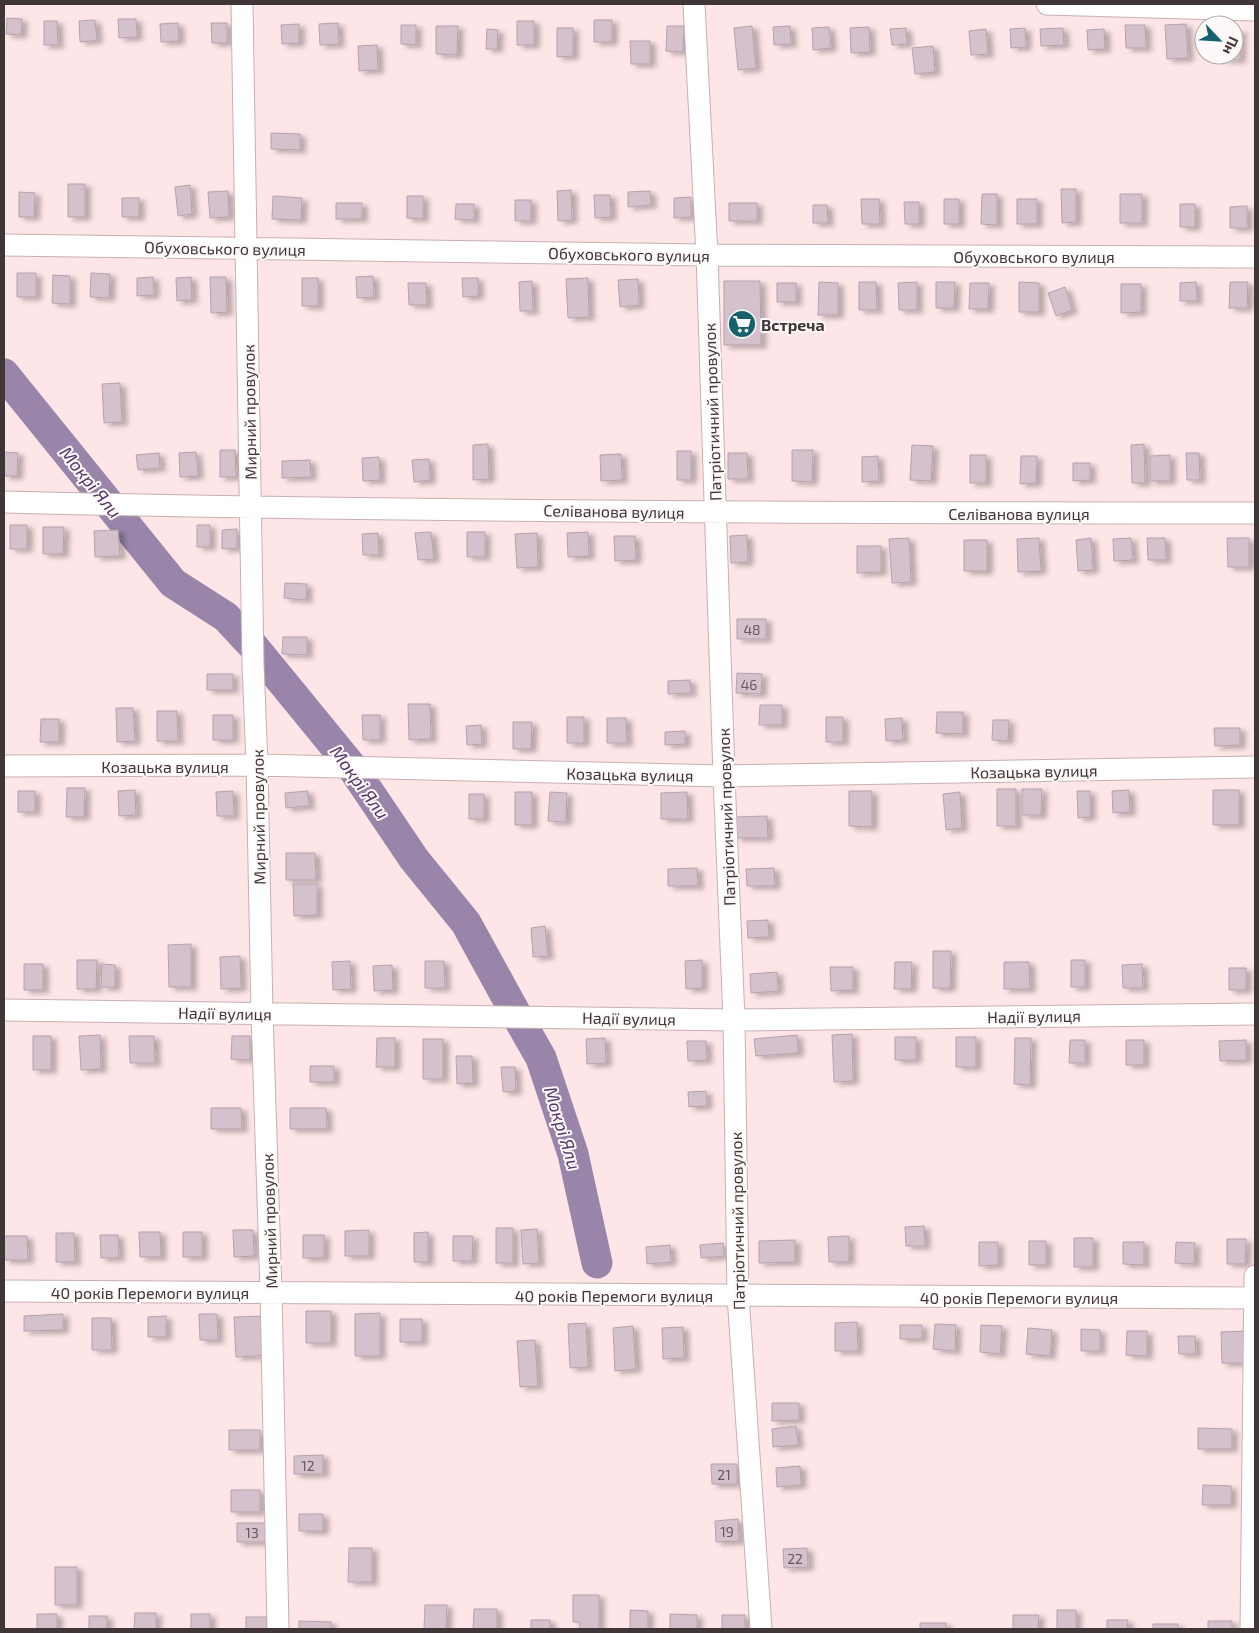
<svg xmlns="http://www.w3.org/2000/svg" width="1259" height="1633" font-family="'Exo 2',sans-serif">
<style>
.lines{fill:none;stroke-linecap:round;stroke-linejoin:round}
.river{stroke:#9985aa;stroke-width:31}
.building{fill:#d5c1cc;stroke:#b5a2ad;filter:url(#shadow)}
.street-casing{stroke:#c7b0b1;stroke-width:23}
.street{stroke:#fff;stroke-width:21}
.labels{text-anchor:middle;dominant-baseline:central;stroke-width:4;stroke-linejoin:round;paint-order:stroke}
.number-label{font-size:14px;fill:#65595c}
.street-label{font-size:16px;fill:#403637;stroke:#fdf8f8}
.poi-label{font-size:16px;font-weight:bold;fill:#403637;stroke:#fdf8f8;text-anchor:start}
.water-label{font-size:18px;font-style:italic;fill:#533669;stroke:#fdf8f8}
</style>
<defs>
<filter id="shadow"><feDropShadow dx="5.5" dy="3" stdDeviation="2.5" flood-color="#0004"/></filter>
</defs>
<rect width="100%" height="100%" fill="#fee5e7"/>
<g class="lines">
<path class="river" d="M4 374 173 583 226 617 253 646 352 767 414 859 466 923 517 1016 541 1058 573 1154 597 1263"/>
</g>
<path class="building" d="M7 18 22 19 21 35 6 34Z
M118 19H136L137 37 119 38Z
M95 20 97 40 80 42 79 21Z
M594 20H612V42H594Z
M44 21H57L58 45H44Z
M517 21H534V45H517Z
M178 23 179 41 161 42 160 24Z
M211 23H227V43H212Z
M338 23 339 44 320 45 319 24Z
M299 24V43L282 44 281 25Z
M1186 24 1188 58 1167 59 1165 25Z
M401 25H416V45L401 44Z
M1125 25H1145L1146 48H1126Z
M436 26H458L457 55 436 54Z
M667 26H684L683 52 666 51Z
M752 26 756 68 738 70 734 28Z
M790 26 791 44 774 45 773 27Z
M829 27 831 48 813 50 812 28Z
M869 27 870 52 851 53 850 28Z
M557 28H573V56L557 57Z
M906 28 907 44 892 45 890 29Z
M1025 28 1026 47 1011 48 1010 29Z
M1063 28 1064 45 1041 46 1040 29Z
M487 29 498 30 497 49H486Z
M986 29 988 54 971 55 969 31Z
M1104 29 1105 49 1088 50 1087 30Z
M1234 30H1241L1240 60 1220 59 1221 55H1234Z
M630 41H650V64H631Z
M377 45 378 70 359 71 358 46Z
M933 46 935 72 915 74 912 48Z
M271 133 300 134V150L271 149Z
M68 184H85V217H68Z
M190 185 192 214 178 216 175 187Z
M1061 189H1076V222L1062 223Z
M571 190 572 220 558 221 557 191Z
M228 191 229 217 210 218 208 192Z
M650 191 651 205 628 207V192Z
M19 192 35 193 34 217H19Z
M982 194H997V225L981 224Z
M1120 194H1142V223H1120Z
M594 195H610L611 217 595 218Z
M273 196 302 198 301 220 272 219Z
M407 196H423V219L407 218Z
M691 197V217L674 218V198Z
M122 198H139V217H122Z
M861 199H879L880 224H862Z
M944 199H959V224H944Z
M1017 199H1037V224H1017Z
M515 200H531V221H515Z
M904 202H919V224H905Z
M336 203H362V219H336Z
M729 203H757V221H729Z
M456 204H474V220L455 219Z
M1180 204H1195V227H1180Z
M813 205H827L828 223H813Z
M1247 206V228H1230V207Z
M17 273H36V297H17Z
M91 273 110 274 109 298 90 297Z
M53 275 70 276V304L52 303Z
M373 276 374 297 357 298 356 277Z
M153 277 154 295 137 296V278Z
M191 277 192 300 177 301 176 278Z
M210 277H226L227 312 211 313Z
M302 278H318V306H302Z
M462 278H478V296L463 297Z
M588 278 589 317 568 318 566 279Z
M638 279 639 305 620 307 618 280Z
M532 281 533 311H520L519 282Z
M724 281H760L761 345H724Z
M819 282 838 283V315H818Z
M859 282H876L877 310H859Z
M917 282V310H899L898 283Z
M936 282H955L954 308H936Z
M1019 282 1039 283V312H1019Z
M1196 282 1197 301H1180V283Z
M1230 282H1248L1247 308H1229Z
M408 283H426L427 305H409Z
M777 283H796V302H777Z
M970 283H989L988 309H969Z
M1121 284H1141V312L1121 313Z
M1065 287 1072 310 1056 316 1048 293Z
M120 383 122 422 104 423 102 384Z
M488 444 489 479 473 480V445Z
M1144 444 1145 483H1132L1131 445Z
M912 445 933 446 931 481 910 480Z
M220 450H235L236 477H220Z
M792 450H813L812 482 792 481Z
M677 451H691V480H677Z
M4 452 18 453 17 476H4Z
M196 452 198 476 180 477 179 453Z
M159 453 160 468 138 470 136 455Z
M728 453H747L748 479H728Z
M1186 453H1199L1200 480H1187Z
M621 454 622 480 601 481 600 455Z
M970 455H986V483H970Z
M1170 455V481H1150V456Z
M878 456 879 481 862 482V457Z
M1021 456H1037L1036 483 1020 484Z
M379 457 380 480 363 481 362 458Z
M429 459 430 480 414 482 412 460Z
M310 460 311 477 282 478V461Z
M1073 463H1090V480L1073 481Z
M10 525H27V549H10Z
M197 525H210V547H197Z
M43 527H64L63 554H43Z
M237 529V548L222 549V530Z
M118 530 120 556 95 557 94 531Z
M431 532 434 559 418 560 415 533Z
M467 532H485V557H467Z
M588 532 589 556 568 557 567 533Z
M378 533 379 555H363L362 534Z
M537 533 538 567 517 568 515 534Z
M747 535 748 562 731 563 730 536Z
M614 536H635L636 560 615 561Z
M909 538 911 582 892 583 889 539Z
M1039 538 1041 571 1018 572 1017 539Z
M1091 538 1093 570 1078 571 1076 540Z
M1131 538 1133 560 1114 561 1113 539Z
M1147 538H1165L1166 560H1148Z
M1227 538H1249V567H1228Z
M964 540H987V571H964Z
M857 546H881V572L857 573Z
M285 583 307 584 306 600 284 598Z
M737 619H766V639H737Z
M283 637H307V655L282 654Z
M737 673 762 674 761 694 736 693Z
M207 674H233V690H207Z
M690 680 691 693 668 694V681Z
M408 704H430L431 739 409 740Z
M760 705H782V725H759Z
M116 708H133L135 741 117 742Z
M157 711H177L178 741H157Z
M937 712H963V734L936 733Z
M213 715H233V740H213Z
M362 715H380V740H363Z
M567 717H584V743H567Z
M826 717H843V742H826Z
M607 718H626L627 743H607Z
M902 718 903 740 886 741 885 719Z
M41 719H59V742H40Z
M993 720H1009L1008 741 992 740Z
M513 722H532L531 749H513Z
M481 725 482 744 467 745 466 726Z
M1214 728H1240V745L1215 746Z
M685 731V744L665 745V732Z
M67 788H85L84 817H66Z
M997 789H1016V826H997Z
M1022 789H1042L1041 815H1022Z
M135 790 136 815 119 816 118 791Z
M1129 790 1130 812 1113 813 1112 791Z
M1213 790H1239V825H1213Z
M18 791H35V812H18Z
M233 791 234 816H217L216 792Z
M308 791 309 806 286 808 285 793Z
M849 791H872V827L849 826Z
M1077 791H1090V817L1078 818Z
M515 792H532V825H515Z
M550 792 567 793 566 822 548 821Z
M687 792 688 819H661V793Z
M960 792 962 828 946 830 943 794Z
M469 794H484V819H469Z
M767 816 768 838H736L735 817Z
M286 853H315L316 880H286Z
M697 868 698 886H668V869Z
M774 868 775 886H747L746 869Z
M293 884H317V915L294 916Z
M768 920 769 937 748 938 747 921Z
M545 926 548 956 533 957 531 928Z
M191 944V987H169L168 945Z
M933 951H951L950 988H933Z
M240 956 241 988 221 989 220 957Z
M77 960H97L96 989H77Z
M702 960V988L686 989 685 961Z
M1071 960H1085V987H1071Z
M350 961 351 989 333 990 332 962Z
M425 961H444L445 988H425Z
M895 962H912L911 989H894Z
M1004 962H1029L1030 989H1004Z
M24 964H43V990H24Z
M102 964 115 965V987H101Z
M1142 964 1143 988H1123L1122 965Z
M392 965 393 990 374 991 373 966Z
M830 967H853V990L831 991Z
M1229 968H1246V990H1229Z
M777 972 778 991 751 993 750 974Z
M852 1034 853 1081 834 1082 832 1035Z
M100 1035 101 1069 81 1070 79 1036Z
M797 1035 798 1053 756 1056 754 1039Z
M33 1036H51V1070H33Z
M129 1036H154L155 1063H130Z
M232 1036H250V1060L231 1059Z
M895 1037H916V1060H895Z
M956 1037H976V1067H956Z
M377 1038H395V1067H376Z
M605 1038 606 1063 587 1064 586 1039Z
M1015 1038H1031L1030 1085 1014 1084Z
M423 1039H443V1079H423Z
M1070 1040H1085V1063H1069Z
M1126 1040H1144V1065H1126Z
M1246 1040V1060L1220 1061 1219 1041Z
M687 1041H706L707 1060 688 1061Z
M456 1056H472L473 1083 457 1084Z
M310 1066H334V1082H310Z
M501 1067H515L516 1091 503 1092Z
M706 1091 707 1106 689 1107 688 1092Z
M211 1108H241L242 1129H211Z
M290 1108H326L327 1129H290Z
M924 1226 925 1246H906L905 1227Z
M496 1228H513V1263H496Z
M537 1229 539 1263 523 1264 521 1230Z
M233 1230H253L254 1256 234 1257Z
M369 1230V1256H345V1231Z
M139 1232H160L161 1257H140Z
M183 1232H202V1257H183Z
M428 1232V1262H414V1233Z
M56 1233H74L75 1262H56Z
M100 1235H118L119 1258H101Z
M303 1235H324V1258H303Z
M4 1236H27L28 1260H4Z
M453 1236H473L472 1261H453Z
M849 1236V1262H829L828 1237Z
M1074 1238H1093V1267H1074Z
M1227 1239H1246L1245 1264H1227Z
M795 1240V1262L759 1263V1241Z
M1029 1241H1046V1265H1029Z
M979 1242H998V1265L979 1266Z
M1123 1242H1144V1265L1123 1264Z
M1176 1242 1195 1243 1194 1264 1175 1263Z
M723 1243 724 1256 701 1258 700 1245Z
M670 1245 671 1262 647 1264 646 1247Z
M306 1311H331V1343H306Z
M380 1313V1356H355V1314Z
M63 1314V1330L24 1331V1316Z
M199 1314H217L218 1340H200Z
M166 1316V1337H148V1317Z
M267 1316 269 1355 236 1357 234 1317Z
M92 1318H111L112 1350H92Z
M400 1319H422V1342H400Z
M857 1322 858 1351H835V1323Z
M586 1323 588 1367 570 1368 568 1324Z
M935 1324 956 1325 955 1351 933 1349Z
M900 1325H922V1339H900Z
M981 1325 1002 1326 1000 1354 980 1352Z
M633 1326 636 1369 615 1371 613 1328Z
M683 1327 684 1358 663 1359 662 1328Z
M1028 1328 1052 1330 1050 1356 1026 1354Z
M1081 1329 1100 1330V1351H1081Z
M1127 1331H1147V1356L1126 1355Z
M1247 1331V1363H1222L1221 1332Z
M1178 1336H1195L1196 1354H1179Z
M535 1340 538 1386 520 1387 517 1341Z
M772 1403H799V1420L772 1421Z
M796 1426 798 1445 773 1447 772 1429Z
M1198 1428 1232 1429V1449H1198Z
M229 1430H260V1450H229Z
M323 1455V1474H294V1456Z
M711 1464H737V1484H712Z
M800 1466 801 1485 777 1487 776 1468Z
M1203 1485 1231 1486V1505H1202Z
M231 1490H260V1512H231Z
M299 1514H323V1531H299Z
M738 1519 739 1541 716 1542 715 1521Z
M237 1523H267V1542H237Z
M349 1548H372V1582H348Z
M807 1548 808 1567 784 1568 783 1549Z
M55 1567H77V1605H55Z
M573 1595H599V1629H580V1622H573Z
M425 1605H447L446 1629H424Z
M474 1609H497V1629H473Z
M630 1610 648 1611V1629H630Z
M1057 1610H1076V1629H1057Z
M135 1613H156V1629H134Z
M37 1614H57V1629H37Z
M191 1614H210V1629H191Z
M670 1614 697 1615V1629H670Z
M722 1615H745V1629H722Z
M1013 1615H1039L1038 1629H1013Z
M89 1616H107V1629H89Z
M246 1617H267V1629H246Z
M531 1620H550V1629H531Z
M1107 1620H1128L1127 1629H1107Z
M299 1621 331 1622V1629H299Z
M1208 1621H1232V1629H1208Z
M920 1623H946V1629H920Z
M1153 1624H1178V1629H1153Z"/>
<g class="lines">
<defs>
<path id="street" d="M242 4 253 664 257 765 262 1013 271 1292 278 1629
M694 4 707 255 724 776 734 1020 738 1296 761 1629
M1047 4 1255 10
M4 245 707 255 1255 257
M4 502C421 512 838 513 1255 513
M4 766 257 765 724 776 1255 767
M4 1010 734 1020 1255 1014
M4 1291 1255 1298
M1251 1629 1255 1276"/>
</defs>
<use href="#street" class="street-casing"/>
<use href="#street" class="street"/>
</g>
<defs>
<symbol id="supermarket-disc" viewBox="-11 -11 22 22"><circle r="9.5" fill="#17616f" stroke="#fdf8f8"/><path d="M-6-5.5h2.5l.6 2H6L4.5 2H-2.5L-4.4-4H-6ZM-1.5 3.2a1.3 1.3 0 1 0 .1 0ZM3 3.2a1.3 1.3 0 1 0 .1 0Z" fill="#fff"/></symbol>
</defs>
<g fill-rule="evenodd">
<use href="#supermarket-disc" x="726" y="308" width="32" height="32"/>
</g>
<g class="labels">
<g class="number-label">
<text x="752" y="629">48</text>
<text x="749" y="684">46</text>
<text x="308" y="1465">12</text>
<text x="724" y="1474">21</text>
<text x="727" y="1531">19</text>
<text x="252" y="1532">13</text>
<text x="795" y="1558">22</text>
</g>
<g class="street-label">
<text transform="translate(225 248) rotate(1)">Обуховського вулиця</text>
<text transform="translate(629 254) rotate(1)">Обуховського вулиця</text>
<text x="1034" y="256">Обуховського вулиця</text>
<text transform="translate(249 412) rotate(-91)">Мирний провулок</text>
<text transform="translate(712 412) rotate(-92)">Патріотичний провулок</text>
<text transform="translate(614 511) rotate(1)">Селіванова вулиця</text>
<text x="1019" y="513">Селіванова вулиця</text>
<text x="165" y="766">Козацька вулиця</text>
<text transform="translate(1034 771) rotate(-1)">Козацька вулиця</text>
<text transform="translate(630 774) rotate(1)">Козацька вулиця</text>
<text transform="translate(258 817) rotate(-91)">Мирний провулок</text>
<text transform="translate(726 817) rotate(-92)">Патріотичний провулок</text>
<text transform="translate(225 1013) rotate(1)">Надії вулиця</text>
<text transform="translate(1034 1016) rotate(-1)">Надії вулиця</text>
<text transform="translate(629 1018) rotate(1)">Надії вулиця</text>
<text transform="translate(269 1221) rotate(-92)">Мирний провулок</text>
<text transform="translate(737 1221) rotate(-91)">Патріотичний провулок</text>
<text x="150" y="1292">40 років Перемоги вулиця</text>
<text x="614" y="1295">40 років Перемоги вулиця</text>
<text x="1019" y="1297">40 років Перемоги вулиця</text>
</g>
<g class="poi-label">
<text x="761" y="324">Встреча</text>
</g>
<g class="water-label">
<text transform="translate(91 482) rotate(51)">Мокрі Яли</text>
<text transform="translate(360 782) rotate(54)">Мокрі Яли</text>
<text transform="translate(563 1128) rotate(73)">Мокрі Яли</text>
</g>
</g>
<rect width="1259" height="1633" fill="none" stroke="#403637" stroke-width="10"/>
<g transform="translate(1219 40) rotate(115)"><circle r="24" fill="#fdf8f8" stroke="#b1aaab"/>
<path d="M0-4L9 19L0 12L-9 19Z" fill="#17616f"/>
<text y="-8" font-size="14" font-weight="bold" text-anchor="middle" fill="#403637">Пн</text>
</g>
</svg>
